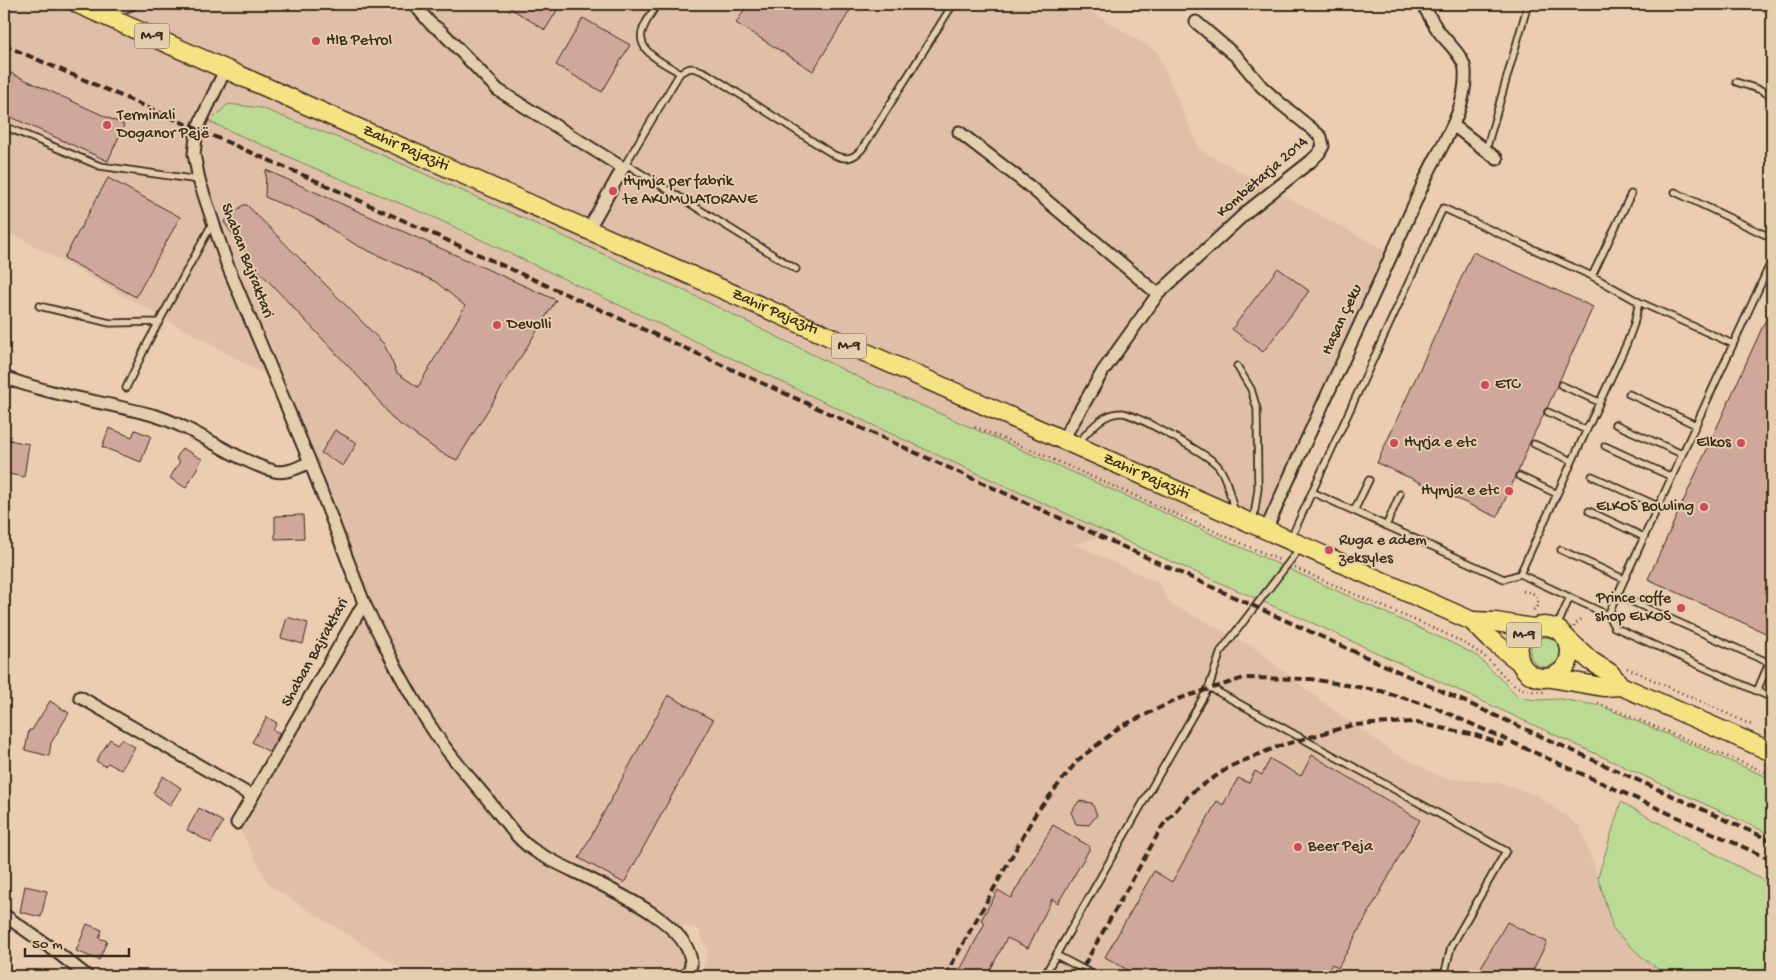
<svg xmlns="http://www.w3.org/2000/svg" width="1776" height="980" font-family="'Gochi Hand',sans-serif">
<style>
.built{fill:#e0bfa8}
.green{fill:#bbdb95;stroke:#7b825a}
.building{fill:#d0a89b;stroke:#3b2a1e}
.lines{fill:none;stroke-linecap:round;stroke-linejoin:round}
.service-casing{stroke:#3b2a1e;stroke-width:9}
.minor-casing{stroke:#3b2a1e;stroke-width:15}
.primary-casing{stroke:#3b2a1e;stroke-width:21}
.path{stroke:#3b2a1e;stroke-width:2.5;stroke-dasharray:1 4;stroke-linecap:butt}
.service{stroke:#e4cead;stroke-width:5.5}
.minor{stroke:#e4cead;stroke-width:11}
.primary{stroke:#f4e382;stroke-width:18}
.rail{stroke:#3b2a1e;stroke-width:4;stroke-dasharray:8 4;stroke-linecap:butt}
.poi-dot{fill:#d1495b;stroke:#e4cead;stroke-width:2}
.labels{text-anchor:middle;dominant-baseline:central;stroke-width:4;stroke-linejoin:round;paint-order:stroke}
.shield{fill:#e4cead;stroke:#6e5b49;stroke-width:1}
.shield-label{font-size:15px;font-weight:bold;fill:#3b2a1e}
.poi-label{font-size:16px;fill:#3b2a1e;stroke:#e4cead;text-anchor:start}
.street-label{font-size:16px;fill:#3b2a1e;stroke:#e4cead}
</style>
<rect width="100%" height="100%" fill="#ebcdb2"/>
<filter id="ink" filterUnits="userSpaceOnUse"><feTurbulence type="fractalNoise" baseFrequency=".02" numOctaves="2"/><feDisplacementMap in="SourceGraphic" scale="10" xChannelSelector="R" yChannelSelector="G"/><feConvolveMatrix kernelMatrix="1 2 1 2 8 2 1 2 1" color-interpolation-filters="sRGB"/></filter>
<g filter="url(#ink)">
<path class="built" d="M4 4H466L459 17 467 4H1079L1157 52 1200 150 1392 254 1266 530 1215 508 1074 544 1158 583 1171 604 1252 646 1325 704 1393 752 1443 778 1501 783 1536 795 1580 826 1598 877 1613 929 1643 958 1667 976H700L708 952 699 929 674 925 695 964 699 976H413L269 885 237 823 364 603 277 381 4 229Z"/>
<path class="green" d="M228 104 261 108 380 154 681 289 866 381 1203 530 1452 643 1477 656 1519 697 1535 700 1561 699 1601 706 1772 779V835L1319 626 1161 557 896 436 431 216 314 168 210 122Z
M1530 652a15 15 0 1 1 30 0a15 15 0 1 1-30 0Z
M1621 802 1772 885V976H1667L1643 958 1613 929 1598 877Z"/>
<path class="building" d="M504 4H561L545 30Z
M748 4H854L813 71 736 23Z
M583 18 630 45 602 92 556 65Z
M4 70 124 125 108 161 4 114Z
M266 170 556 300 457 460 440 452 394 420 365 384 258 270 224 222 243 205H247L384 344 397 373 418 387 465 306 436 282 356 245 314 218 265 197Z
M108 178 180 217 136 297 64 258Z
M1473 252 1593 307 1547 408 1544 410V414L1530 442 1518 472 1515 474V478L1497 517 1377 463Z
M1278 268 1309 291 1263 352 1232 329Z
M1772 306V636L1648 579Z
M109 428 132 437 135 430 151 436 141 462 102 447Z
M335 430 357 443 343 466 321 453Z
M4 439 29 444 24 477 4 473Z
M182 448 202 459 186 488 170 478 180 461 176 459Z
M303 515 304 538 275 539V516Z
M287 617 308 623 303 644 281 638Z
M668 695 713 720 624 883 579 858Z
M50 701 69 713 51 743 49 756 25 750 29 730H32Z
M267 717 277 723 273 730 280 733 269 752 252 742Z
M110 739 117 744 121 739 135 747 121 770 108 763 105 766 96 761Z
M1312 755 1420 820 1338 968 1332 964 1325 976H1138L1105 957 1154 871 1172 882 1217 801 1223 805 1238 778 1249 783 1255 771 1262 775 1270 759 1301 776Z
M163 776 181 788 170 805 153 793Z
M1079 801 1092 803 1097 815 1089 825 1076 824 1071 812Z
M199 808 223 822 211 843 187 830Z
M1053 825 1089 846V850L1058 903 1052 899 1028 948 1007 938 987 976H971L960 970 985 923 981 920 998 890 1011 898Z
M25 886 47 891 41 917 20 912Z
M1507 922 1547 942 1530 976H1476Z
M87 924 102 930 99 938 107 941 99 960 76 951Z"/>
<g class="lines">
<defs>
<path id="service" d="M657 4C652 13 645 22 642 32 637 53 666 64 680 73
M1736 82 1761 90 1772 97
M4 126 100 166 199 180
M1486 150 1528 4
M626 164 796 269
M623 168 680 73C691 65 696 68 708 74L834 155C847 160 853 159 862 149L953 4
M1675 192 1772 238
M1592 276 1631 194
M1639 302 1733 344
M39 306 110 323 160 322
M1237 366 1251 389 1257 409 1258 489 1253 523
M1561 385 1599 402
M126 388 148 342 212 224
M1629 394 1696 425
M1548 412 1586 430
M1615 424 1682 454
M1078 443C1089 431 1102 413 1121 413 1132 412 1209 455 1218 466 1227 477 1231 499 1235 513
M1534 444 1572 461
M1605 446 1672 477
M1519 476 1557 494
M1592 476 1658 506
M1354 511 1369 480
M1589 511 1644 537
M1386 526 1400 494
M1291 538 1312 492
M1561 550 1624 579
M1520 574 1504 579 1312 492 1443 208 1592 276 1639 302 1634 324 1627 343 1520 574 1608 615 1772 260
M1617 595 1772 664
M1608 615 1614 627 1772 698
M1556 629 1570 597
M1209 687 1221 651 1300 548
M1757 691 1769 663
M1056 955 1209 687 1506 851 1451 947 1444 976
M1044 976 1056 955 1096 976"/>
<path id="minor" d="M414 4 430 23 442 32 498 90 623 168 588 230
M102 14 131 4
M226 68 197 129 194 154 199 180 227 264 310 462 364 603 237 823
M1453 125 1497 159
M959 132 1029 186 1158 294 1103 371 1062 441
M1158 294 1249 210 1311 161 1319 153 1323 146 1321 137 1312 129 1280 103 1262 87 1237 57 1196 22
M4 377C53 396 106 402 156 416 198 429 234 460 274 471 287 474 299 467 310 462
M1266 530C1317 414 1373 299 1424 182 1439 147 1468 111 1465 70 1464 57 1448 43 1440 33 1433 24 1428 14 1423 4
M364 603C386 648 408 694 437 736 452 759 471 779 489 801 503 818 516 839 535 851 570 874 693 915 691 965 690 969 688 973 687 976
M80 697 252 796
M4 915 58 953 87 976"/>
<g id="primary">
<path id="s1" d="M78 4C543 209 1007 416 1472 621L1490 639 1520 662"/>
<path d="M1472 621 1496 622 1533 628"/>
<circle cx="1544" cy="652" r="26"/>
<path d="M1567 639 1591 661 1610 673 1621 686"/>
<path d="M1551 678 1603 687 1621 686 1772 752"/>
</g>
</defs>
<use href="#service" class="service-casing"/>
<use href="#minor" class="minor-casing"/>
<use href="#primary" class="primary-casing"/>
<path class="path" d="M975 427 1034 451 1279 560
M1295 568C1332 584 1370 601 1407 617 1431 627 1465 641 1485 657 1509 677 1508 691 1544 692
M1523 591 1535 594 1538 601 1536 609 1530 611
M1574 627V625L1583 618
M1627 668 1754 726
M1598 703 1772 775"/>
<use href="#service" class="service"/>
<use href="#minor" class="minor"/>
<use href="#primary" class="primary"/>
<path class="rail" d="M4 45 312 179 1772 841
M945 976 1036 813 1078 760 1120 727 1178 699 1244 678 1311 679 1381 691 1434 707 1772 860
M1078 976 1163 825 1191 793 1231 766 1279 746 1352 725 1412 722 1475 735 1504 745"/>
</g>
</g>
<g class="poi-dot">
<circle cx="316" cy="41" r="5"/>
<circle cx="107" cy="125" r="5"/>
<circle cx="613" cy="191" r="5"/>
<circle cx="497" cy="325" r="5"/>
<circle cx="1485" cy="385" r="5"/>
<circle cx="1394" cy="443" r="5"/>
<circle cx="1741" cy="443" r="5"/>
<circle cx="1509" cy="491" r="5"/>
<circle cx="1704" cy="507" r="5"/>
<circle cx="1329" cy="550" r="5"/>
<circle cx="1681" cy="608" r="5"/>
<circle cx="1298" cy="847" r="5"/>
</g>
<g class="labels">
<g class="shield">
<rect x="134.5" y="23.5" width="35" height="25" rx="4"/>
<rect x="831.5" y="333.5" width="35" height="25" rx="4"/>
<rect x="1506.5" y="622.5" width="35" height="25" rx="4"/>
</g>
<g class="shield-label">
<text x="152" y="36">M-9</text>
<text x="849" y="346">M-9</text>
<text x="1524" y="635">M-9</text>
</g>
<g class="poi-label">
<text x="326" y="41">HIB Petrol</text>
<text x="117" y="116">Terminali<tspan x="117" dy="18">Doganor Pejë</tspan></text>
<text x="623" y="182">Hymja per fabrik<tspan x="623" dy="18">te AKUMULATORAVE</tspan></text>
<text x="507" y="325">Devolli</text>
<text x="1495" y="385">ETC</text>
<text x="1404" y="443">Hyrja e etc</text>
<text x="1731" y="443" text-anchor="end">Elkos</text>
<text x="1499" y="491" text-anchor="end">Hymja e etc</text>
<text x="1694" y="507" text-anchor="end">ELKOS Bowling</text>
<text x="1339" y="541">Ruga e adem<tspan x="1339" dy="18">zeksyles</tspan></text>
<text x="1671" y="599" text-anchor="end">Prince coffe<tspan x="1671" dy="18">shop ELKOS</tspan></text>
<text x="1308" y="847">Beer Peja</text>
</g>
<g class="street-label">
<text stroke="none"><textPath href="#s1" startOffset="358">Zahir Pajaziti</textPath></text>
<text transform="translate(1263 178) rotate(-41)">Kombëtarja 2014</text>
<text transform="translate(246 261) rotate(69)">Shaban Bajraktari</text>
<text stroke="none"><textPath href="#s1" startOffset="762">Zahir Pajaziti</textPath></text>
<text transform="translate(1343 320) rotate(-65)">Hasan Çeku</text>
<text stroke="none"><textPath href="#s1" startOffset="1168">Zahir Pajaziti</textPath></text>
<text transform="translate(316 653) rotate(-61)">Shaban Bajraktari</text>
</g>
</g>
<rect width="1776" height="980" fill="none" stroke="#e4cead" stroke-width="20"/>
<rect x="10" y="10" width="1756" height="960" fill="none" stroke="#3b2a1e" stroke-width="2" filter="url(#ink)"/>
<path d="M25 948v8h104v-8" fill="none" stroke="#3b2a1e" stroke-width="2.5"/>
<text x="32" y="948" font-size="15" fill="#3b2a1e" stroke="#e4cead" stroke-width="4" paint-order="stroke">50 m</text>
</svg>
